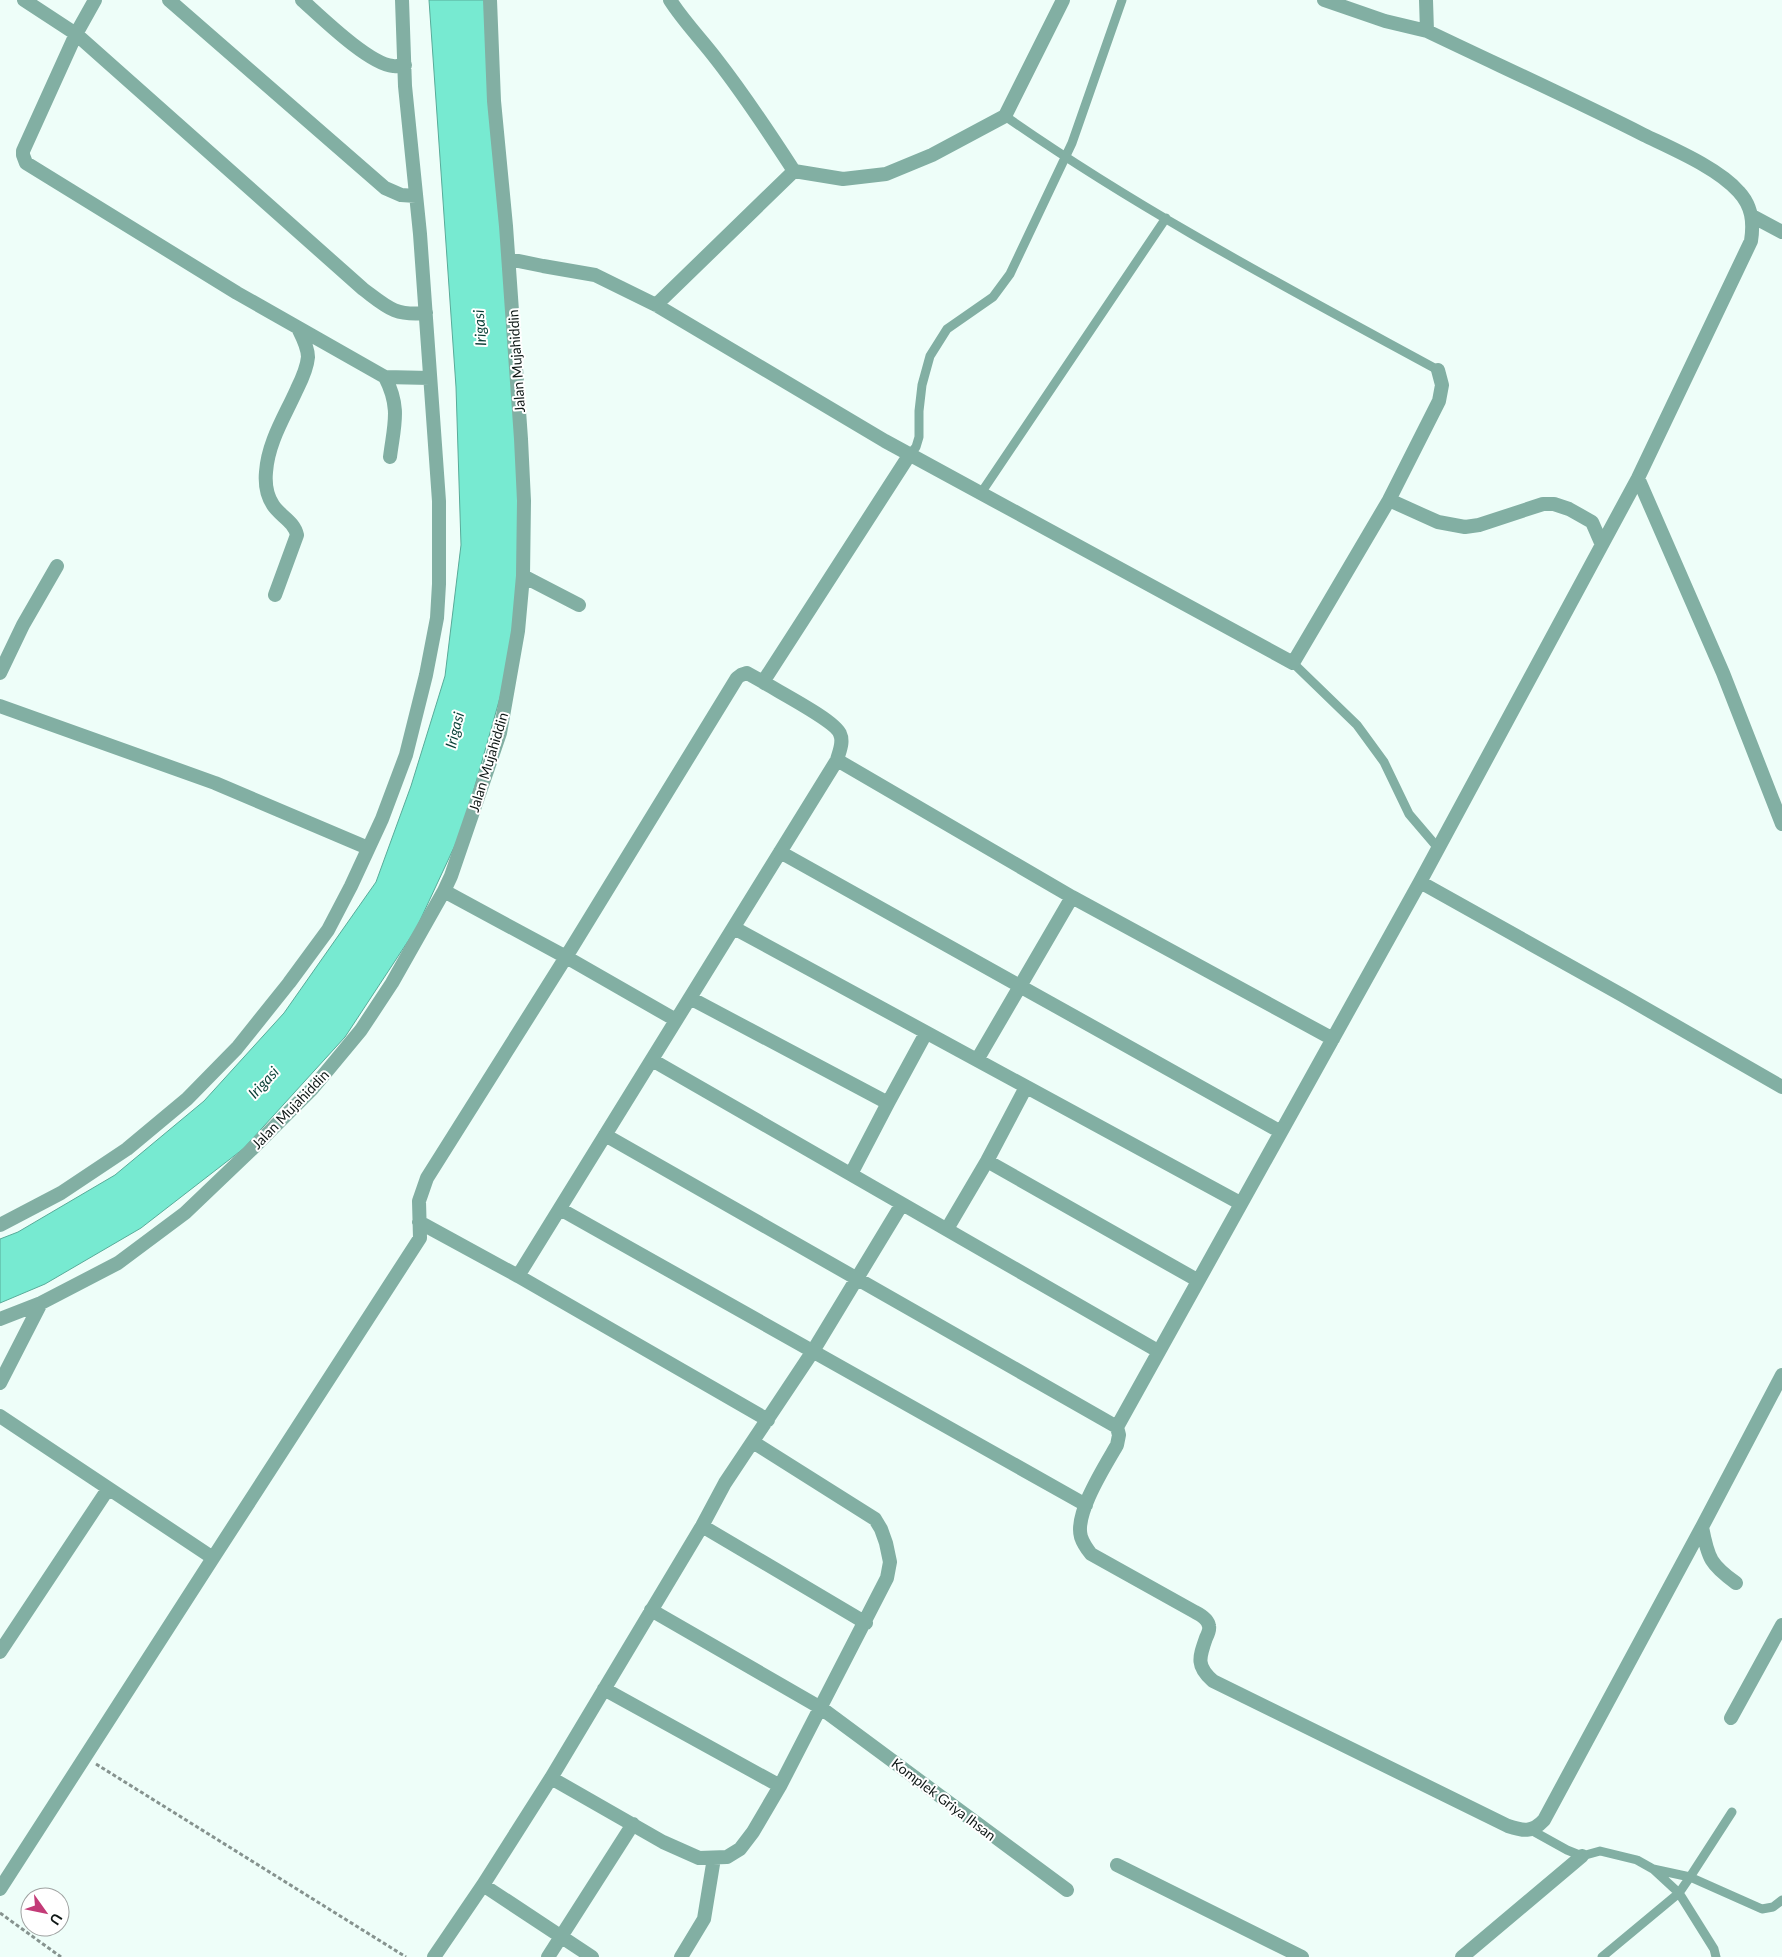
<svg xmlns="http://www.w3.org/2000/svg" width="1782" height="1957" font-family="Lato,sans-serif">
<style>
.water{fill:#77ead1;stroke:#58ab99}
.lines{fill:none;stroke-linecap:round;stroke-linejoin:round}
.path{stroke:#86938f;stroke-width:3;stroke-dasharray:4 2.5;stroke-linecap:butt}
.service{stroke:#82afa3;stroke-width:9}
.minor{stroke:#82afa3;stroke-width:14}
.labels{text-anchor:middle;dominant-baseline:central;stroke-width:4;stroke-linejoin:round;paint-order:stroke}
.street-label{font-size:14px;fill:#0e1715;stroke:#fff}
.water-label{font-size:15px;font-style:italic;fill:#093f36;stroke:#fff}
</style>
<rect width="100%" height="100%" fill="#eefef9"/>
<path class="water" d="M429 0H485L518 442 520 566 507 673 463 828 416 929 345 1037 243 1149 141 1228 45 1284 0 1303V1239L18 1232 115 1175 204 1101 284 1013 376 882 411 786 445 676 461 545 456 387Z"/>
<g class="lines">
<path class="path" d="M96 1764 406 1957
M0 1913 61 1957"/>
<path class="service" d="M1005 116C1142 212 1291 290 1438 370
M910 454 916 447 919 437V411L922 385 930 356 947 329 993 297 1010 274 1072 143 1122 0
M981 493 1166 218
M1293 663 1357 725 1384 762 1409 814 1438 848
M1531 1830 1567 1850 1582 1856 1600 1851 1637 1860 1653 1869 1679 1893 1714 1949 1716 1957
M1653 1869 1690 1877 1732 1812
M1602 1957 1679 1893 1690 1877 1762 1909 1773 1907 1782 1900"/>
<path class="minor" d="M24 0 76 34 363 289C387 307 394 316 426 313
M95 0 76 34 23 151V155L26 163 237 293 385 377 430 378
M169 0 385 188 401 195 416 196
M302 0C321 17 369 64 393 66 397 67 401 65 405 65
M1426 0 1427 31
M794 171 843 179 886 174 932 155 1005 116 1063 0
M1752 216 1782 232
M509 259 543 266 595 275 656 305 885 441 1293 663 1389 500 1439 401 1442 385 1438 370
M656 305 794 171C770 134 745 96 717 60 702 40 684 22 670 0
M385 377C401 408 394 425 390 457
M1638 478 1723 673 1782 824
M1389 500 1438 522 1465 527 1479 525 1543 504H1554L1569 509 1592 522 1602 545
M523 576 579 605
M275 595 297 535C294 521 280 516 273 505 267 496 265 483 266 472 268 442 285 416 297 389 302 379 307 368 308 357 308 347 302 336 298 328
M0 673 23 625 57 566
M763 682C777 691 836 721 840 734 844 742 839 752 837 760L1072 897 1333 1039
M0 706 215 783 368 848
M780 852 1281 1132
M1420 882 1622 995 1782 1087
M444 891 566 957 676 1020
M734 928 1240 1203
M690 998 888 1103
M652 1060 1158 1351
M977 1060 1072 897
M605 1135 1117 1427 1119 1435 1117 1445C1105 1466 1074 1514 1081 1537 1083 1543 1087 1549 1091 1554L1195 1612C1201 1615 1208 1619 1209 1626 1210 1630 1208 1634 1206 1638 1199 1658 1196 1666 1213 1681L1508 1826C1523 1831 1532 1833 1544 1820L1702 1527 1782 1375
M987 1161 1197 1280
M851 1174 888 1103 926 1033
M560 1209 1086 1505
M419 1222 518 1276 837 760
M0 1225 61 1193 127 1149 187 1099 237 1048 289 983 328 930 351 886 382 819 406 755 426 675 437 618 439 584V501L420 234 405 86 402 0
M947 1229 987 1161 1026 1087
M518 1276 768 1420
M0 1319 41 1303 118 1263 185 1213 251 1150 312 1089 361 1030 392 983 444 891 451 876 500 733 518 631 523 576 524 501 521 439 506 226 494 101 490 0
M0 1383 41 1303
M0 1416 213 1558 0 1889
M1117 1427 1420 882 1638 478 1751 241C1754 222 1752 206 1739 192 1718 168 1673 149 1644 135 1573 99 1500 66 1427 31L1385 21 1324 0
M702 1526 866 1623
M1702 1527C1708 1559 1711 1565 1736 1583
M213 1558 420 1238 419 1201 427 1178 566 957 737 678 741 675 747 673 763 682 910 454
M651 1610 821 1708 1067 1890
M0 1652 108 1489
M604 1689 780 1786
M1731 1718 1782 1625
M551 1778 663 1842 699 1858 727 1857 740 1849 753 1832 780 1786 887 1578 890 1562 886 1543 881 1529 875 1519 753 1442
M1117 1865 1302 1957
M483 1885 592 1957
M434 1957 483 1885 551 1778 702 1526 725 1483 813 1351 902 1204
M548 1957 633 1824
M681 1957 704 1919 714 1858
M1462 1957 1582 1856"/>
</g>
<g class="labels">
<g class="street-label">
<text transform="translate(516 361) rotate(-94)">Jalan Mujahiddin</text>
<text transform="translate(488 762) rotate(-73)">Jalan Mujahiddin</text>
<text transform="translate(290 1109) rotate(-46)">Jalan Mujahiddin</text>
<text transform="translate(944 1799) rotate(37)">Komplek Griya Ihsan</text>
</g>
<g class="water-label">
<text transform="translate(479 328) rotate(-94)">Irigasi</text>
<text transform="translate(454 730) rotate(-76)">Irigasi</text>
<text transform="translate(263 1082) rotate(-47)">Irigasi</text>
</g>
</g>
<g transform="translate(45 1912) rotate(123)"><circle r="24" fill="#ffffff" stroke="#9fa2a1"/>
<path d="M0-4L9 19L0 12L-9 19Z" fill="#c33b77"/>
<text y="-8" font-size="14" font-weight="bold" text-anchor="middle" fill="#0e1715">U</text>
</g>
</svg>
